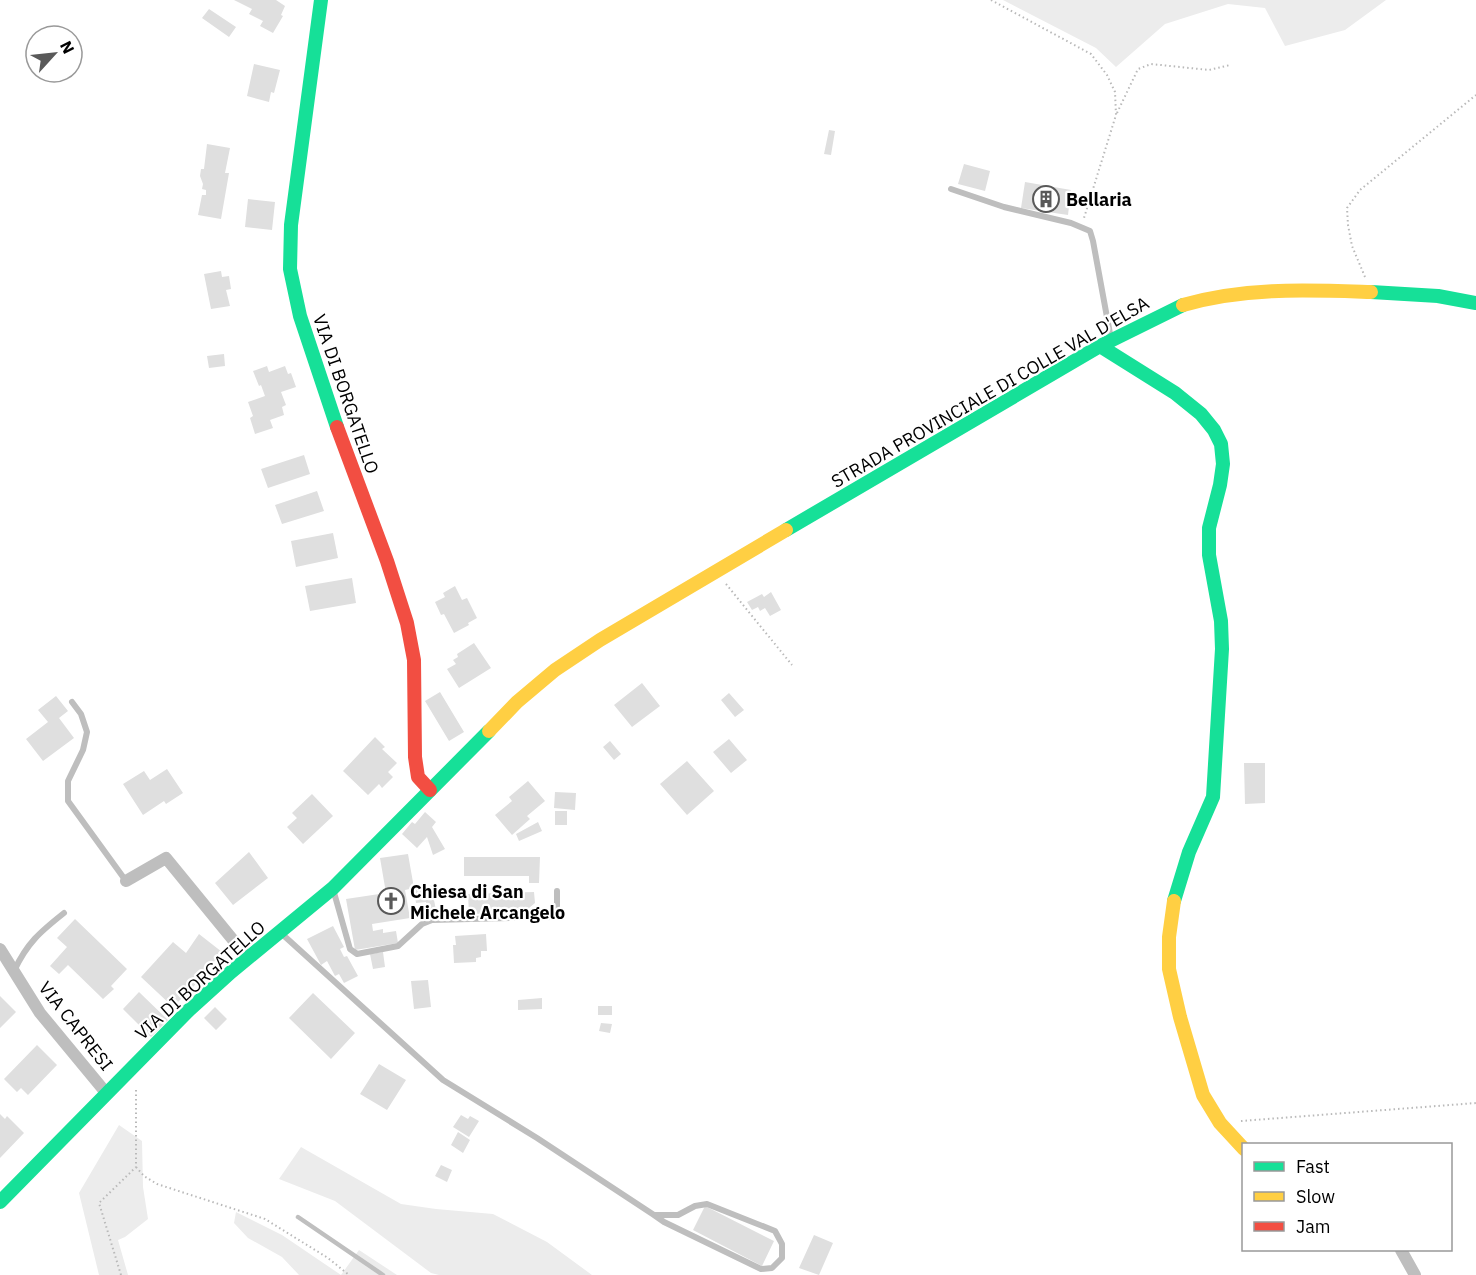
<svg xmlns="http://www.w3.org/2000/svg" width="1476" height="1275" font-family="'IBM Plex Sans',sans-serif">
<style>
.green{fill:#ececec}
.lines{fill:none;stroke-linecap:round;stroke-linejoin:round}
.stream{stroke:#bfbfbf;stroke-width:4.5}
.building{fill:#dfdfdf}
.path{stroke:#b9b9b9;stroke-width:2;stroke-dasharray:1.5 3;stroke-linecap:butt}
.lane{stroke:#bebebe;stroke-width:6}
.street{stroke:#bebebe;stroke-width:12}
.fast{stroke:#16e098;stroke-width:14}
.slow{stroke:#ffcf43;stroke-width:14}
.jam{stroke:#f24e42;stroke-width:14}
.labels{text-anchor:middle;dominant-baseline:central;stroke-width:4.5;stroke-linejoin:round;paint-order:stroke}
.poi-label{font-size:18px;font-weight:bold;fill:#000;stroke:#fff;text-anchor:start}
.street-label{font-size:18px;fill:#000;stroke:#fff}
</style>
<rect width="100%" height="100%" fill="#fff"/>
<path class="green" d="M1003 0H1386L1345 30 1285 46 1265 8 1228 4 1165 24 1116 67 1096 48Z
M119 1125 142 1141 143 1187 148 1219 125 1237 118 1240 128 1275H99L79 1193Z
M301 1147 401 1204 436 1209 493 1214 547 1242 592 1275H439L431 1273 335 1201 279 1179Z
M236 1212 282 1235 341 1275 359 1250 397 1275H299L282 1257 248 1238 234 1223Z"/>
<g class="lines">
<path class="stream" d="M298 1217 383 1275"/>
</g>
<path class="building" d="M234 0H276L285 6 281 15 283 16 273 33 260 26 263 21 249 14 252 9Z
M209 9 236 27 229 37 202 18Z
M254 64 280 70 274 93 271 92 269 102 247 96Z
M829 130 835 131 831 155 824 154Z
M207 144 230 148 225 173H229L221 219 198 215 202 195H206V190L202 189 203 184 200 176 201 169H204Z
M964 164 990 171 985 191 958 184Z
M1025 182 1071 190 1068 215 1021 208Z
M248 199 275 202 272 230 245 227Z
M221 271 222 277 229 276 231 289 226 290 230 306 211 309 204 274Z
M224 354 225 366 209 368 207 356Z
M267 366 269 372 285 366 288 374 291 373 296 387 281 392 286 405 282 407 284 415 270 420 273 428 255 434 250 418 253 416 248 402 265 396 261 385 259 386 253 371Z
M304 455 310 474 268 488 261 469Z
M317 491 324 511 282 524 275 505Z
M333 533 338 558 296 567 291 541Z
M352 578 356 603 310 611 305 586Z
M455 586 462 600 467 598 477 618 468 623 469 625 454 633 444 614 441 615 435 602 445 597 443 593Z
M771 592 781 610 770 616 765 608 760 611 758 607 752 610 747 602 762 594 764 597Z
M474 643 491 668 459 688 447 669 456 664 453 660 458 657 457 654Z
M642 683 660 706 632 727 614 705Z
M440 692 464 732 449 741 425 701Z
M729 693 744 710 735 717 721 700Z
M56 696 68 711 59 718 74 738 43 761 26 739 48 722 38 710Z
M375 737 385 747 382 749 397 763 388 772 393 777 382 788 379 784 368 795 343 771Z
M729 739 747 760 731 773 713 752Z
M610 741 621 754 614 760 603 747Z
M687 761 714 791 687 815 660 784Z
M1244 763H1265V803L1245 804Z
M167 769 183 793 166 804 164 801 143 815 123 784 144 771 150 780Z
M528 781 545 801 527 816 530 819 512 835 495 815 512 801 509 797Z
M555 792 576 793 575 810 554 808Z
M312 794 333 816 303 844 287 827 297 818 292 813Z
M555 811H567V825H555Z
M425 812 436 822 432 827 445 849 433 855 427 837 417 848 402 834 412 822 415 824Z
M538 822 542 831 519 841 516 834Z
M249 852 268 878 233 905 215 883Z
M408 854 414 888 405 890 410 918 372 924 373 931 383 929V933L396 931 398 943 355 950 346 899 386 893 380 858Z
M464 857H540L539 883H529V876H464Z
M436 885 438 895 434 900 436 910 427 911 426 902 416 903 414 888Z
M534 892 535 903 523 913 469 914 468 894Z
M75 919 127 969 111 986 114 989 103 999 68 965 59 974 50 966 67 947 57 938Z
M333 926 344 947 340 949 344 957 347 956 358 976 344 983 339 974 335 976 327 961 321 965 307 939Z
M199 934 222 952 194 986 173 1007 141 977 173 942 186 953Z
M486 934 487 951H481V957L476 958V962L454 963 453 945H456L455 936Z
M383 952 385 967 373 969 370 954Z
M428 980 431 1007 414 1009 411 981Z
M139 992 168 1020 151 1037 123 1009Z
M313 993 355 1033 331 1059 289 1018Z
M0 996 16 1012 0 1028Z
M542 998V1009L518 1010V1000Z
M598 1006H612V1015H598Z
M215 1007 227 1019 216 1030 204 1018Z
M601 1023 612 1024 610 1033 599 1031Z
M37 1045 57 1065 28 1095 21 1088 17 1092 4 1079Z
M379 1064 406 1080 387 1110 360 1094Z
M0 1114 5 1119 7 1116 24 1133 0 1158Z
M461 1115 468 1119 470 1116 479 1121 469 1137 453 1127Z
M458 1132 470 1140 463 1153 451 1145Z
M441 1165 452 1170 447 1182 435 1176Z
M705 1206 774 1241 762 1266 693 1230Z
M814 1235 833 1243 819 1275 799 1268Z"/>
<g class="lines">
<path class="path" d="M991 0 1091 54 1107 75 1115 92 1116 115 1084 218
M1117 113 1138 69 1151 64 1209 70 1230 65
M1365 277 1352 246 1348 225 1347 208 1360 190 1476 95
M726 584 792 665
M1241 1121 1476 1103
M136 1167 144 1176 157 1184 265 1219 328 1258 349 1275
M121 1275 99 1203 136 1167V1087"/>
<path class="lane" d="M951 189 1004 207 1071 223 1090 231 1093 241 1111 339
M72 702 81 714 87 732 83 750 68 781V801L126 881
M333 889 350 949 357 954 398 946 422 924 432 920 551 917 557 909V891
M282 934 443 1080 537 1138 654 1215 664 1222 761 1269 772 1268 782 1258V1244L775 1231 707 1204 695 1206 678 1215H654
M14 971C27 943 40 932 64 913"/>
<path class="street" d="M126 881 166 858 247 957
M0 949 40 1013 107 1094
M1401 1250 1415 1275"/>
<path class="fast" d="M321 0 291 225 290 269 300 316 337 427
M1371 292 1438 296 1476 303
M1100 346 1175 393 1201 414 1214 430 1221 444 1223 464 1220 485 1209 528V555L1221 621 1222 649 1213 797 1189 852 1174 901
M786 530 1100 346 1183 305
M0 1202 189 1010 231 972 333 888 489 731"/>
<path class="slow" d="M1183 305C1245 287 1307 290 1371 292
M489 731 517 702 555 670 600 640 786 530
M1174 901 1169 937V969L1180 1017 1203 1095 1220 1123 1244 1149"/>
<path class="jam" d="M337 427 387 561 407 623 414 660 415 757 418 777 430 790"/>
</g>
<defs>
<symbol id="building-ring" viewBox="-11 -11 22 22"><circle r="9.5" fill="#fff" stroke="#595959" stroke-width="1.5"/><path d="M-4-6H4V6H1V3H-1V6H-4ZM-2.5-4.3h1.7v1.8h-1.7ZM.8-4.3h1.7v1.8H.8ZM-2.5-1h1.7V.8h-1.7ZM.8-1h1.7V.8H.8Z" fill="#595959"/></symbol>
<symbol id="church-ring" viewBox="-11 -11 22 22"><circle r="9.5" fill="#fff" stroke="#595959" stroke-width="1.5"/><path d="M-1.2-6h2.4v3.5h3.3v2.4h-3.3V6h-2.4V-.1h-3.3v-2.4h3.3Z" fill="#595959"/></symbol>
</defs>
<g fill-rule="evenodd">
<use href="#building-ring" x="1031" y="184" width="30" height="30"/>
<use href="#church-ring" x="376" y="886" width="30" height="30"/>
</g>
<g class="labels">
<g class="poi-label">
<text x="1066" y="199">Bellaria</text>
<text x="410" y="891">Chiesa di San<tspan x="410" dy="21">Michele Arcangelo</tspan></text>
</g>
<g class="street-label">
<text transform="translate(990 392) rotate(-30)">STRADA PROVINCIALE DI COLLE VAL D'ELSA</text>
<text transform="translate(346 394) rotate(71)">VIA DI BORGATELLO</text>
<text transform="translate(200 980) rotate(-42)">VIA DI BORGATELLO</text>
<text transform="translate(76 1026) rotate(52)">VIA CAPRESI</text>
</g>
</g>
<rect x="1242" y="1143" width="210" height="108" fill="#ffffff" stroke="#999999" stroke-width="1.5"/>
<rect x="1254" y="1162" width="30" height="9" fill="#16e098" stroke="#999999" stroke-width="1.5"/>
<text x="1296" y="1173" font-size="18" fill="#000000">Fast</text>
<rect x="1254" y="1192" width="30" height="9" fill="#ffcf43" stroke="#999999" stroke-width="1.5"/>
<text x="1296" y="1203" font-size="18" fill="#000000">Slow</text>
<rect x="1254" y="1222" width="30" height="9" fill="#f24e42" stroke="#999999" stroke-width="1.5"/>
<text x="1296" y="1233" font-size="18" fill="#000000">Jam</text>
<g transform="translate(54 54) rotate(63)"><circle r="28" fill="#ffffff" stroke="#999999" stroke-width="1.5"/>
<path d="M0-4.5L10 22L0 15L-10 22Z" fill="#595959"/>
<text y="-9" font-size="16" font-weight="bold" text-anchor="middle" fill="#000000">N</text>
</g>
</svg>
